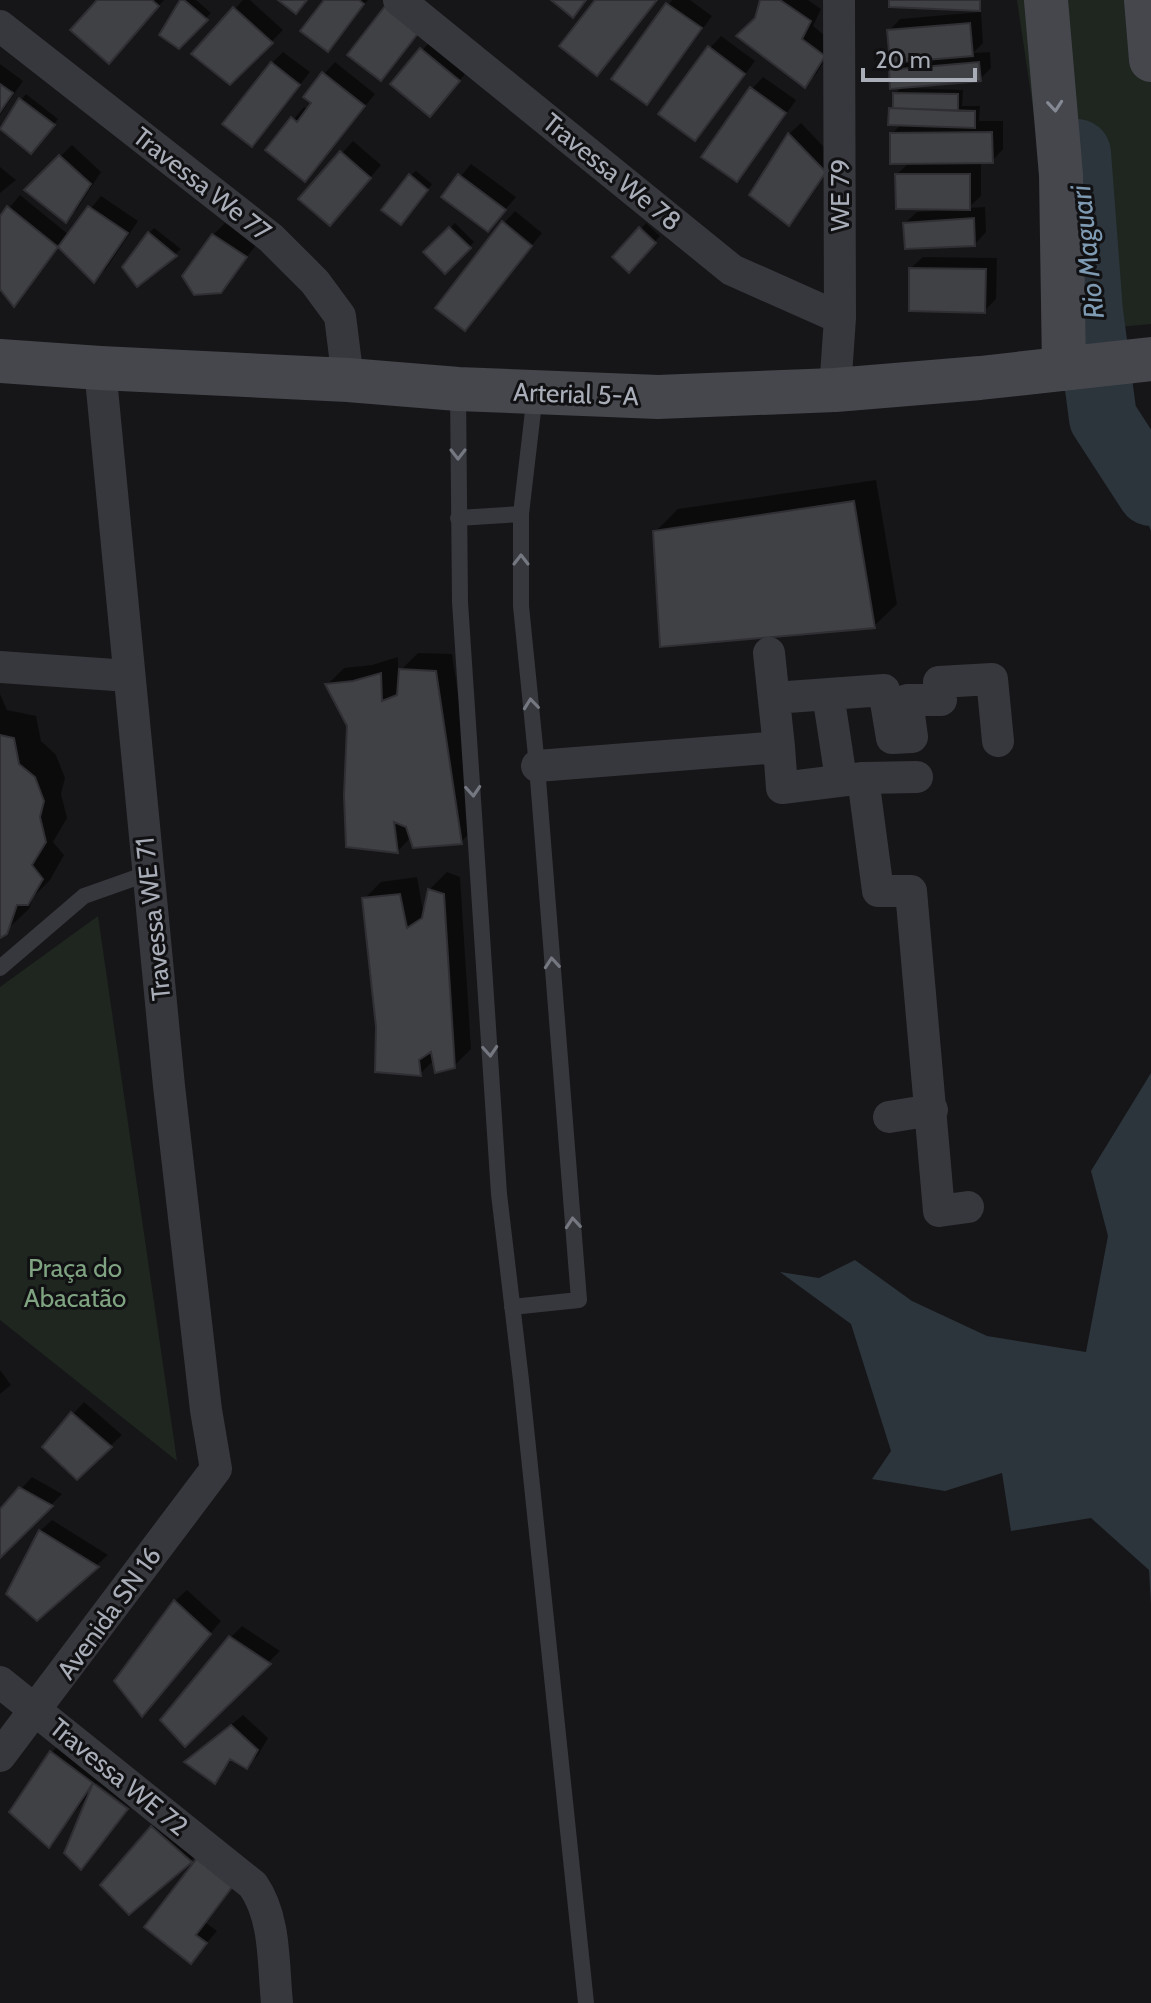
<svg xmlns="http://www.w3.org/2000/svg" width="1151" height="2003" font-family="Cabin,sans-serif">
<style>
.green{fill:#1e261f}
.water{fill:#2c353c}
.shadow{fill:#0007}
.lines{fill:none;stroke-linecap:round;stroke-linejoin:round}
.river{stroke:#2c353c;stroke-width:68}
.building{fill:#404145;stroke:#303034;stroke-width:2}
.service{stroke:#37383d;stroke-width:16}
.minor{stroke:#37383d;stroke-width:32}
.secondary{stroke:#45474d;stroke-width:44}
.oneway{stroke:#858993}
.oneway2{stroke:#757881}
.labels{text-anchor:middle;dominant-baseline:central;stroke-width:6;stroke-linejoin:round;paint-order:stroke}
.street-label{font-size:26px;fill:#a8adb8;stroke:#111113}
.park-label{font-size:26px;fill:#7fa381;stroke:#111113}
.water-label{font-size:28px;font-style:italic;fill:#7f9bb3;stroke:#111113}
</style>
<rect width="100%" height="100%" fill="#161618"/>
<path class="green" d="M1017 0H1151V324L1066 332Z
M98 916 177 1461 0 1320V987Z"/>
<path class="water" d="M1151 466V531L1139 500 1134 468Z
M1151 1073V1605L1149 1570 1091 1518 1011 1531 1002 1473 945 1491 872 1479 891 1451 851 1324 780 1272 819 1278 855 1260 912 1301 987 1336 1086 1352 1108 1236 1091 1171Z"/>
<path class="shadow" d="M99 0H164L120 50Z
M182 0H196L211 13 179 46Z
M243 0H250L283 30 230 83 194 54Z
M326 0H368L328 50Z
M672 0H690L712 16 658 91 647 103 613 79Z
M762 0H808L821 9 813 26 835 44 816 74 805 85 756 19Z
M981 12 983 43 973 53 990 52 991 68 980 79 905 85 906 88 963 90 962 106H980L979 121H1003V149L992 161H981V196L968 208 985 207 986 232 975 244 905 223 917 212 933 211V207L897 174 910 162 892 134 902 123 891 109 895 105V94L903 86 891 71 901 60 889 31 900 19Z
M721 36 755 61 706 127 695 139 710 48Z
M433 38 470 68 441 103 393 84Z
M283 52 310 72 252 145 272 63Z
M335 62 375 94 305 179 268 150 304 107 308 110 324 74Z
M0 64 23 81 0 115Z
M763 77 796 100 748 168 737 180 752 89Z
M26 94 58 119 36 146 21 100Z
M801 123 836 160 800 212 789 224 752 194 789 134Z
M353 141 381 165 341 212 301 199Z
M72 145 101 172 77 209 66 220 27 189Z
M471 164 516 197 488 230 443 197Z
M0 167 16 180 0 193Z
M416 171 432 184 406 218 410 176Z
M20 195 69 235 101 196 138 221 106 269 94 280 59 246 14 304 0 286V219Z
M515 211 542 233 465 328 504 223Z
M225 223 257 244 220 291 185 276 213 235Z
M455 223 474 242 445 271 426 252Z
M646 223 660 236 629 270 615 257Z
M154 228 181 249 138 284 149 233Z
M923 257 997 258 996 299 984 311 911 268Z
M876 480 897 604 874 626 655 532 678 509Z
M418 653 452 654 478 825 461 842 411 837 398 851 349 726 327 685 344 668 372 665 398 657V673Z
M0 694 7 710 36 716 41 741 56 755 65 778 61 794 67 818 53 842 64 855 50 880 33 897 29 909 0 936Z
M447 872 460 877 471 1049 454 1066 435 1059 420 1074 364 899 381 882 417 877 424 916 429 890Z
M0 1370 11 1385 0 1394Z
M84 1402 122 1435 77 1477 73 1414Z
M32 1477 62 1494 0 1556V1512Z
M52 1520 108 1555 37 1619 40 1531Z
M187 1590 221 1621 142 1714 117 1681 175 1601Z
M242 1626 280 1651 185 1744 230 1638Z
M243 1715 268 1738 258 1755 247 1767 233 1758 215 1781 199 1751Z
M63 1741 138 1797 130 1808 96 1783V1788L127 1811 81 1868 91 1792 49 1845 12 1812 52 1752Z
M164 1816 202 1850 190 1861 152 1827Z
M246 1869 206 1923 217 1931 191 1961 146 1926Z"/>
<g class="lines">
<path class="river" d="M1077 153 1089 312 1103 418 1151 492"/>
</g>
<path class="building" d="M97 0H152L159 6 109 64 70 30Z
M180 0H184L208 20 179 49 159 35Z
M278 0H307L296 14Z
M324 0H359L364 4 328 52 300 31Z
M551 0H586L573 18Z
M595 0H657L597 76 559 46Z
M760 0H780L811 21 802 39 825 56 805 88 736 36 755 18Z
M889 0H980V11L889 7Z
M389 1 423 27 381 81 347 55Z
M666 3 702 28 647 105 611 79Z
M233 7 273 43 230 85 191 54Z
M970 23 973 56 890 63 887 30Z
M708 46 745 74 695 141 658 114Z
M420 48 460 81 430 117 390 84Z
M271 62 300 85 252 147 222 124Z
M979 62 981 81 890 89 889 70Z
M322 72 365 106 305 182 265 150 291 117 297 122 311 103 303 97Z
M0 84 13 93 0 112Z
M750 87 786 113 737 182 701 157Z
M893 93 958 94V111L893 108Z
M19 98 55 125 31 154 0 129Z
M889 108 975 111V128L888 125Z
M992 132 993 163 890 164V133Z
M788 133 826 172 789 226 749 195Z
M340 151 371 178 330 226 298 199Z
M59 155 91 184 66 223 24 190Z
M409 174 428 190 401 225 381 210Z
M458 174 506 210 488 232 441 197Z
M895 174H970V210L896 209Z
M7 206 58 247 14 307 0 289V216Z
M88 206 128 233 94 283 58 247Z
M974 218 975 246 905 249 903 223Z
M502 221 532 246 465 331 435 308Z
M449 227 471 248 445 274 423 252Z
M639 227 656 243 629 273 612 257Z
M148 232 177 256 137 287 122 267Z
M212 234 247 257 221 293 194 295 182 276Z
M909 268 986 269 985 313 909 311Z
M854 501 875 628 660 647 653 531Z
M399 669 436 671 462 844 413 848 406 827 394 822 398 853 346 847 344 795 347 726 325 684 353 681 381 673 382 701 397 695Z
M0 735 14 738 19 764 35 777 44 801 40 817 46 842 32 865 43 879 28 905H17L7 934 0 938Z
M428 889 444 894 455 1068 435 1073 431 1052 419 1060 421 1076 375 1072 376 1027 362 898 400 894 407 928 422 918Z
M71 1412 112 1447 77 1480 42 1447Z
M19 1487 53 1506 0 1558V1509Z
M39 1530 99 1567 37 1621 6 1594Z
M174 1600 211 1634 142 1717 114 1681Z
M229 1636 271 1664 185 1747 160 1720Z
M231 1725 258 1750 247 1769 230 1759 215 1784 184 1762Z
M50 1751 93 1783 49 1848 9 1812Z
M93 1783 128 1809 81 1870 64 1853Z
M151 1826 192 1862 129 1915 100 1885Z
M201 1853 236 1882 196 1935 207 1943 191 1964 144 1927Z"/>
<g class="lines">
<path class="service" d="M458 391 460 602 499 1194 521 1380 586 2003
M458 518 521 514
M0 968 84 896 149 873
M512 1307 579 1300 537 766 521 606V514L535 394"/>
<path class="minor" d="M399 0 732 270 840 318
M0 26 271 238 315 282 340 316 348 380
M835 390 840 318 839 0
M0 667 129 676
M828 694 841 779
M774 698 884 690 892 738 912 737 907 700H941L939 682 992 679 998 741
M779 747 782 788 863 778 878 891H911L939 1211 968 1207
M537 766 779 747 769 653
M863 778 917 777
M889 1117 932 1110
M0 1682 253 1885C276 1918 273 1964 277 2003
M0 1756 216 1469 206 1410 169 1086 100 368"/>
<path class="secondary" d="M1046 0 1061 175 1064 369
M1146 0 1151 60
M0 361 100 368 348 380 458 389 658 397 835 390 980 378 1151 359"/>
</g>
<defs><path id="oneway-chevron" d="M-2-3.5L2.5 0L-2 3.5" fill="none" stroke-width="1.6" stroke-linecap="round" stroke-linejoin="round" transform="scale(2)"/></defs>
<use class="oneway" href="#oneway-chevron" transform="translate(1055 106) rotate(85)"/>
<g class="oneway2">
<use href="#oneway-chevron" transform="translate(458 454) rotate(90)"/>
<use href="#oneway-chevron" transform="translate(521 560) rotate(-90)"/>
<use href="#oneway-chevron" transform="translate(531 704) rotate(-96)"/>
<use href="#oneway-chevron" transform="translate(473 791) rotate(86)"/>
<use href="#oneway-chevron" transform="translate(552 963) rotate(-95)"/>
<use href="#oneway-chevron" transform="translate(490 1051) rotate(86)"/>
<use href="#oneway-chevron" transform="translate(573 1223) rotate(-95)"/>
</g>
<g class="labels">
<g class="street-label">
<text transform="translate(612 172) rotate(39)">Travessa We 78</text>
<text transform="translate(202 184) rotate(38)">Travessa We 77</text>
<text transform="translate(840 195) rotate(-90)">WE 79</text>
<text transform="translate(576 394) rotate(2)">Arterial 5-A</text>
<text transform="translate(153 919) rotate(-96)">Travessa WE 71</text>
<text transform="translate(109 1613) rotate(-54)">Avenida SN 16</text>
<text transform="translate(119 1777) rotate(39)">Travessa WE 72</text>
</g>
<g class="park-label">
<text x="75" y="1268">Praça do<tspan x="75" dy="30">Abacatão</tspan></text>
</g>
<g class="water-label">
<text transform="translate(1087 252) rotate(-96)">Rio Maguari</text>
</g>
</g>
<path d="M863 68v12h112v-12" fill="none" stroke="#a8adb8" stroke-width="4"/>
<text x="875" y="68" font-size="24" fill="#a8adb8" stroke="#111113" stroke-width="6" paint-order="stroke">20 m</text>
</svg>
